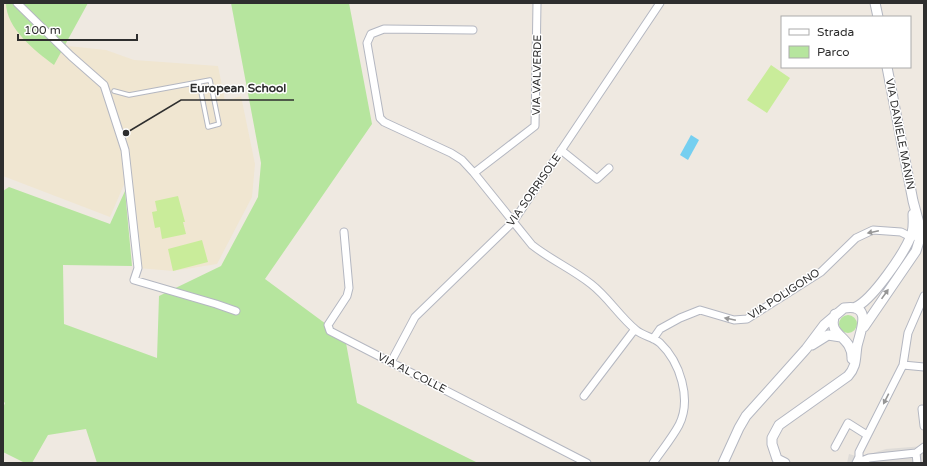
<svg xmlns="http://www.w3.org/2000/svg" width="927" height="466" font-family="'Varela Round',sans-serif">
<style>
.education{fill:#f0e6d1}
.green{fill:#b6e59e}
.pitch{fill:#c9ec9a}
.plaza{fill:#dfdcd8}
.water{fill:#75cff0}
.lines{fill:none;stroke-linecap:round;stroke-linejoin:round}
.lane-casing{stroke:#b4b7c1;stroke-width:5.5}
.street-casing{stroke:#b4b7c1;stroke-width:9}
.secondary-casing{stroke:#b4b7c1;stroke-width:11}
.lane{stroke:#fff;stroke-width:3.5}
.street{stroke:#fff;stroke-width:7}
.secondary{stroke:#fff;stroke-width:9}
.oneway{fill:#969696}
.labels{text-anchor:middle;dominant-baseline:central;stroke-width:3;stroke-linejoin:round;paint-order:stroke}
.street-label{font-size:11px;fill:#2e2e2e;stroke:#fff}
.leader{fill:none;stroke:#2e2e2e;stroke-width:1.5}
.callout-dot{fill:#2e2e2e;stroke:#fff;stroke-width:1.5}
.callout-label{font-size:12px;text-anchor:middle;font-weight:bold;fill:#2e2e2e;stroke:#fff;stroke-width:3;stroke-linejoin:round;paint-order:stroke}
</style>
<rect width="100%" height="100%" fill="#efe9e1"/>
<path class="education" d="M3 3H23L68 46 106 50 134 60 218 66 225 101 241 96 255 164 252 197 217 264 173 271 138 268 126 180 110 217 3 176Z"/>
<path class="green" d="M6 3H88L54 65C35 51 6 28 6 3Z
M231 3H349L372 124 265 279 326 324 327 333 346 343 357 403 478 463H97L86 429 48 435 32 463H25L3 452V408L5 403 3 401V191L9 187 110 224 125 191 132 266 63 265 64 324 157 358 159 296 221 266 258 197 261 163Z
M839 324a9 9 0 1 1 18 0a9 9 0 1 1-18 0Z"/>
<path class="pitch" d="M771 65 790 78 767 113 747 100Z
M178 196 185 222H183L186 234 162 239 160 227 155 228 152 212 157 211 155 201Z
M202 240 208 262 173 271 168 249Z"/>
<path class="plaza" d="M924 446V463H847L849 454 860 457 886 449Z"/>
<path class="water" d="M691 135 699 140 688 160 680 155Z"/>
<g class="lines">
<defs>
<path id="lane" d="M114 91 129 95 210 80 219 124 208 127 199 82"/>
<path id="street" d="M17 3 71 56 104 85 125 150 138 268 134 280 216 304 236 311
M537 3 535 126 474 173 532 245C551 260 572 269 591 284 608 297 619 316 636 330 643 336 653 337 660 343 680 362 692 399 679 425 672 438 662 450 653 463
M473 30 384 29 371 34 367 43 380 118 384 122 451 153 462 160 474 173
M561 150 597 179 609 168
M344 232 349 288 347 296 328 325 330 331 587 463
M653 339 660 329 680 318 700 310 734 320 747 319 821 272 856 238 873 230 901 232 911 237 915 236
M391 362 415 317 513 222 660 3
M903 365 924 367
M584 396 635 329
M922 409 924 426
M835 447 848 423 867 435
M916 453 924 447
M856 463 859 457V452L903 365 908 333 924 296
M857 463 869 458 916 453 917 463"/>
<path id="secondary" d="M875 3 878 17
M854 308C872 301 906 251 912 233 914 226 913 220 913 214
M835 314C826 337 853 335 852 359
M864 327 916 251 920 238V227L913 201 887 67
M812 345 828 335 841 337
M723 463 739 428 746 416 806 349 824 325 844 308C874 303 860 332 857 346 855 358 857 366 848 376L779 425 772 438V444L777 459 785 463"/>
</defs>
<use href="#lane" class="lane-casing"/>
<use href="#street" class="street-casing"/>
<use href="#secondary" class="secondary-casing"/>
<use href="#lane" class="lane"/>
<use href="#street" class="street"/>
<use href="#secondary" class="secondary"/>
</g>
<defs><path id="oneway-solid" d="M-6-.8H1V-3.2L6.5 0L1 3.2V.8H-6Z"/></defs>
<g class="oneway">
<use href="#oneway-solid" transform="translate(873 232) rotate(168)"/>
<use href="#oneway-solid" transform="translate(885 294) rotate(-55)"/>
<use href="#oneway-solid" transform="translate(730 319) rotate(-168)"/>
<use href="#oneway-solid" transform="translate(886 399) rotate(117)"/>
</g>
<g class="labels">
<g class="street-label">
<text transform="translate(537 75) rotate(-89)">VIA VALVERDE</text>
<text transform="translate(900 134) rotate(79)">VIA DANIELE MANIN</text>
<text transform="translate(534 190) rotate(-55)">VIA SORRISOLE</text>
<text transform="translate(784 294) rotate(-33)">VIA POLIGONO</text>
<text transform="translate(412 373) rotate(27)">VIA AL COLLE</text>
</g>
</g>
<path class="leader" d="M126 133L181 100H294"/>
<circle class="callout-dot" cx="126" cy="133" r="4"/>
<g class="callout-label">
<text x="238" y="92">European School</text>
</g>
<rect width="927" height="466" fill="none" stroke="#2e2e2e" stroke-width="8"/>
<rect x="781" y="16" width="130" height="52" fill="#ffffff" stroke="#ababab"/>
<rect x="789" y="29" width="20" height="6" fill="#ffffff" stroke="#ababab"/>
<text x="817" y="36" font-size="12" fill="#2e2e2e">Strada</text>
<rect x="789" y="46" width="20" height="12" fill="#b6e59e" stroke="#ababab"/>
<text x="817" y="56" font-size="12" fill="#2e2e2e">Parco</text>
<path d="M18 34v6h119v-6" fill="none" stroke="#2e2e2e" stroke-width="2"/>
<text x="24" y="34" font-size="12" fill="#2e2e2e" stroke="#ffffff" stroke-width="3" paint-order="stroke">100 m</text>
</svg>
